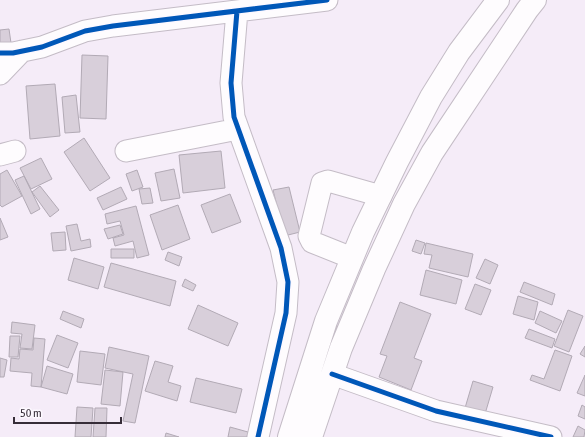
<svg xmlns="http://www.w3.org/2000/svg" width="585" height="437" font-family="'Asap Condensed',sans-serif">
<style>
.building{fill:#d8cfda;stroke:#b2aab5}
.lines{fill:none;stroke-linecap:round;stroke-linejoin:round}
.minor-casing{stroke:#c4bcc6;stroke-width:23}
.highway-casing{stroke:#c4bcc6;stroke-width:24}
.minor{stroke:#fefcfe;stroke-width:21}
.highway{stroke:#fefcfe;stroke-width:22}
.cycleway-casing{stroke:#fdf9ff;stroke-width:8}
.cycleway{stroke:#0057b8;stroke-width:5}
</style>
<rect width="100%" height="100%" fill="#f5ecf8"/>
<path class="building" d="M9 29 12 50 0 51V30Z
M82 55 108 56 106 119 80 118Z
M55 84 60 136 30 139 26 86Z
M76 95 80 132 65 133 62 97Z
M84 138 110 178 90 191 64 152Z
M221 151 225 188 183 193 179 155Z
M41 158 52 179 31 189 20 168Z
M174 169 180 198 161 201 155 173Z
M7 170 22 196 2 207 0 205V174Z
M137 170 143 187 132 191 126 174Z
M24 176 40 209 31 214 15 180Z
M40 186 59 210 50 217 32 192Z
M121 187 127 199 103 210 97 198Z
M289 187 300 232 276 238 268 204 276 202 273 190Z
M150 188 153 203 142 204 139 189Z
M230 194 241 222 212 233 201 205Z
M178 205 190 239 162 250 150 215Z
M136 206 149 255 137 258 133 241 115 246 113 238 124 235 120 221 107 224 105 214Z
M0 218 8 237 0 240Z
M77 224 81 241 90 239 91 247 71 251 66 226Z
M120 225 123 234 108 239 104 229Z
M65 232 66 250 53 251 51 233Z
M416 240 425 243 421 254 412 251Z
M426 243 473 254 468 277 429 268 432 255 424 254Z
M111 249H134V258H111Z
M168 252 182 257 179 266 165 260Z
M74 258 104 267 98 289 68 280Z
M485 259 498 265 490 284 476 278Z
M111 263 176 281 170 306 104 287Z
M426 270 462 280 456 304 420 295Z
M185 279 196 285 193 291 182 286Z
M524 282 555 294 552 305 520 292Z
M475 284 491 290 481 315 465 309Z
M518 296 538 302 534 320 513 314Z
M400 302 431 314 414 358 422 361 411 390 379 377 387 356 380 354Z
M198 305 238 323 228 346 188 329Z
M568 310 583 316 569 352 554 346Z
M63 311 84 319 81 328 60 319Z
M540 311 562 321 556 333 535 323Z
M12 322 35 325 32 349 20 348 22 334 11 333Z
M529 329 555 339 552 348 525 338Z
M57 335 78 343 68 368 47 360Z
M10 336H20L18 357H9Z
M34 338 45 339 41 387 31 386 32 373 10 371 11 358 19 359 20 349 33 350Z
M585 346V357L580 354Z
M109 347 149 356 135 423 123 421 133 374 105 368Z
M555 350 572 356 560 391 530 380 532 375 544 379Z
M80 351 105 354 101 385 77 382Z
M0 358 7 360 4 377H0Z
M155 361 173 366 168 382 181 386 177 401 145 391Z
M47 366 73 374 67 394 41 387Z
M105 370 123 372 120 406 101 404Z
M585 375V396L577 393Z
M196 378 242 389 236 413 190 402Z
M473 381 493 387 485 414 465 408Z
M582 405 585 407V419L578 416Z
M77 407 93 408 91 437H75Z
M95 408H107L106 437H93Z
M578 426 585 430 584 437H573Z
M230 427 248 432 247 437H228Z
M166 433 179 437H165Z"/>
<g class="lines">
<defs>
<path id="minor" d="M237 11 231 83 234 117 281 248 288 282 286 313 258 437
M0 53H13L42 47 85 31 113 26 327 0
M0 74 22 51
M126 151 238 129
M0 155 15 151
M352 258 312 242 309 236 322 183 328 181 381 196
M332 374 436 411 551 437"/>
<path id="highway" d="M289 437 326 321 363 232 397 162 431 97 459 52 498 0
M311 437 341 348 374 269 404 204 432 153 527 10 535 0"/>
</defs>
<use href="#minor" class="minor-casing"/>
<use href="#highway" class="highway-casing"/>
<use href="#minor" class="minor"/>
<use href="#highway" class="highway"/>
<defs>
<path id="cycleway" d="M237 11 231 83 234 117 281 248 288 282 286 313 258 437
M0 53H13L42 47 85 31 113 26 327 0
M332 374 436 411 551 437"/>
</defs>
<use href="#cycleway" class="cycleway-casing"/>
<use href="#cycleway" class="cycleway"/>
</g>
<path d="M14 417v6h107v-6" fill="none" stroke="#362d38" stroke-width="2"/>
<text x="20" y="417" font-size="12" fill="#362d38" stroke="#fdf9ff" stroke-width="3" paint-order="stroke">50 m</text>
</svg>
